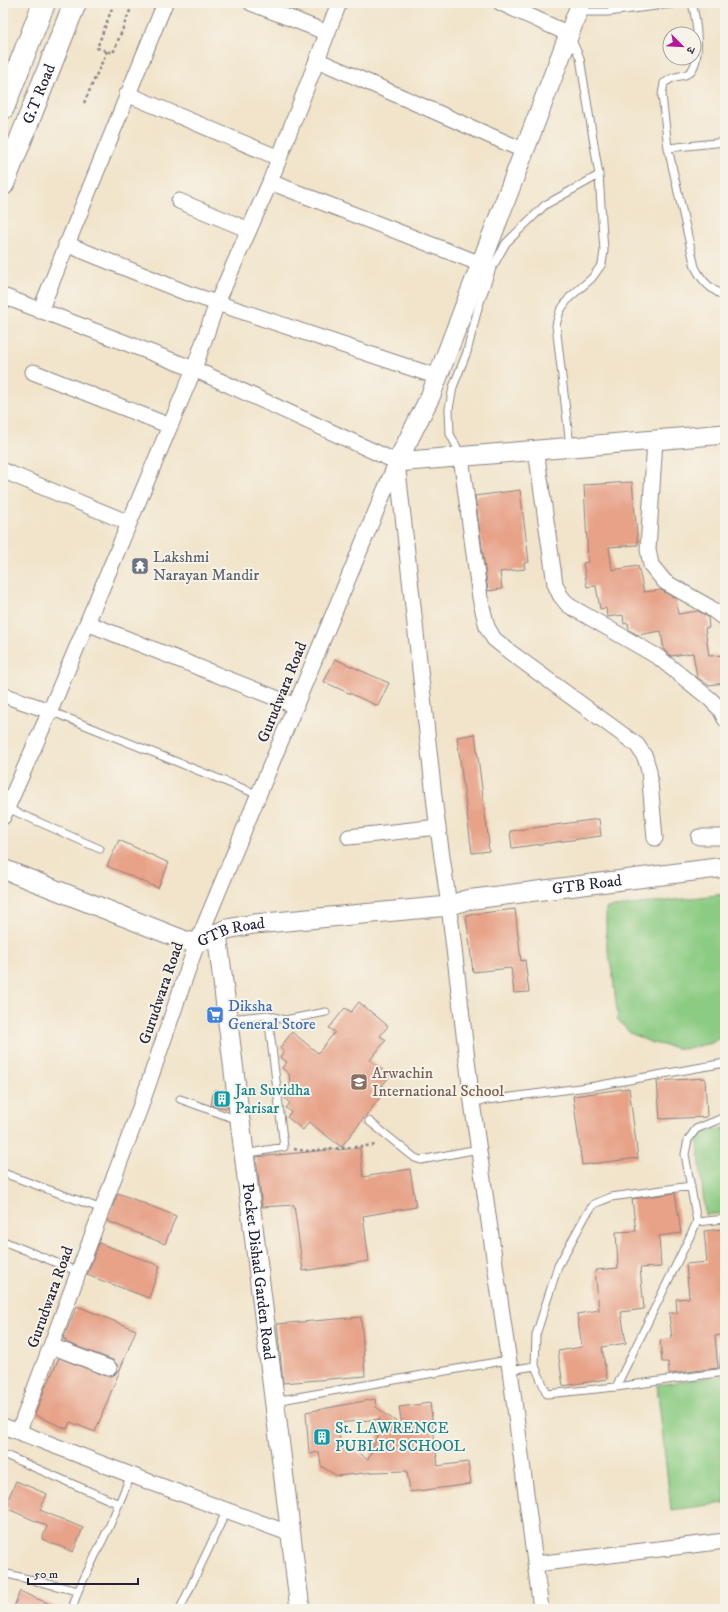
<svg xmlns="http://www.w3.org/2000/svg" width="728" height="1612" font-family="'IM FELL DW Pica','Noto Serif Devanagari',serif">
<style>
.green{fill:#8bcb82;stroke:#56765e}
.building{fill:#e7a288;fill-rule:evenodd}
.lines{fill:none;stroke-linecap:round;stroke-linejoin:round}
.service-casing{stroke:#8a8382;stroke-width:9}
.minor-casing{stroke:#8a8382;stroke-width:17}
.tertiary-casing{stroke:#8a8382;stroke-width:21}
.trunk-casing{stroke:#8a8382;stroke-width:24}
.path{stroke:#8a8382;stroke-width:2.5;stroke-dasharray:3 3;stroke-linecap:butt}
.service{stroke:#fff;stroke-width:7}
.minor{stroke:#fff;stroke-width:15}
.tertiary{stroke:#fff;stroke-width:19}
.trunk{stroke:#fff;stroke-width:22}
.labels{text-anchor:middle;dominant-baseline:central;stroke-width:4;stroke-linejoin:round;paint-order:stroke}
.street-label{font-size:16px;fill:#22223b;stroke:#f7f3e8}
.worship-label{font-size:16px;fill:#5b616d;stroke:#f7f3e8;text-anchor:start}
.shop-label{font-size:16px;fill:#366cbe;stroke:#f7f3e8;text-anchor:start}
.education-label{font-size:16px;fill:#785e54;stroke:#f7f3e8;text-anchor:start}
.culture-label{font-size:16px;fill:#0d838f;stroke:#f7f3e8;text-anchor:start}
</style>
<rect width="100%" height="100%" fill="#f7f3e8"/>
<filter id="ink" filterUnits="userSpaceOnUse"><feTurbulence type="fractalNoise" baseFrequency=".025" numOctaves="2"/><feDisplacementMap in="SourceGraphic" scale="8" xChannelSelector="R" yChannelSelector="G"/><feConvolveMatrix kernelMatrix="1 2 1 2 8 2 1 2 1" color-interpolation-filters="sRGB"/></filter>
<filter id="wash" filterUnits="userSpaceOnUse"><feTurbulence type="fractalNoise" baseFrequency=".012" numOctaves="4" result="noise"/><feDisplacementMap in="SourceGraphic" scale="16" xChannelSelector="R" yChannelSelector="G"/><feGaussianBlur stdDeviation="0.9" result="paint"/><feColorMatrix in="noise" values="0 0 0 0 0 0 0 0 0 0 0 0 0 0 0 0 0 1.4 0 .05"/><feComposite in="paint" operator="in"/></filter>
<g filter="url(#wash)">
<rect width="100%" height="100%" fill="#f1e4ca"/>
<path class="green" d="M725 894V1034L712 1043 683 1049 652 1043 630 1033 618 1020 613 977 606 940V908Z
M725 1128V1213L705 1215 697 1134Z
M725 1375V1503L671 1510 657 1385Z"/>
<g id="blocks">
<path class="building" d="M632 482 638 545 609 547 612 570 638 566 644 592 661 590 676 599 678 614 698 611 708 617 709 628H705L709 656 725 655V683L708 685 697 677 693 653 671 656 664 650 661 631 638 635 629 630 628 623 624 624 623 615 607 617 606 608 600 609 596 586 587 587 583 563 588 562 584 485Z
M520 490 529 562 524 563 525 569 500 572 502 589 488 591 475 496Z
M335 659 389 683 378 706 324 682Z
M475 734 489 844H488L489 851 472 853 457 737Z
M599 819 601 836 512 848 510 831Z
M119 840 169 863 158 888 107 866Z
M515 909 521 961 525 960 529 992 514 993 511 968 473 972 466 915Z
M359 1002 388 1026 380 1036 386 1040 370 1060 390 1076 381 1087 386 1090 341 1147 309 1122 303 1130 287 1117 291 1112 286 1108 290 1103 285 1099 291 1092 289 1074 282 1068 287 1062 280 1057 284 1051 280 1048 292 1032 318 1053 335 1032 329 1028 345 1008 351 1012Z
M705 1078 707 1117 660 1119 657 1081Z
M629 1088 638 1158 582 1165 573 1096Z
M214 1090 225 1091 228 1109 211 1105Z
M360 1148 363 1177 410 1169 416 1207 363 1216 369 1261 303 1271 294 1205 262 1207 256 1157 339 1149 338 1150Z
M118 1193 176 1216 165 1244 107 1221Z
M675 1193 681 1233 659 1236 661 1267 640 1268 644 1309 621 1312 626 1343 602 1347 607 1379 563 1386 558 1351 582 1347 577 1314 599 1310 595 1270 618 1268 616 1232 636 1231 632 1199Z
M725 1229V1291L723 1292 725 1334 715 1336 718 1368 669 1374 668 1362H662L660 1340 672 1339 669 1313H677L676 1299 689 1298 686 1264 707 1262 704 1231Z
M99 1243 160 1266 149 1298 87 1275Z
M77 1306 136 1330 95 1432 70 1422 67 1429 35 1415 47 1383H48L59 1358 106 1376 114 1375 117 1372 118 1366 113 1360 65 1342 66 1340 63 1339Z
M361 1317 365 1376 283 1383 277 1324Z
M375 1399 376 1407 402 1426 399 1407 430 1403 438 1466 468 1462 471 1484 410 1492 407 1471 374 1472 337 1476 321 1466 319 1452 309 1454 306 1412ZM380 1419 375 1432 379 1433 368 1460 340 1440 338 1423Z
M16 1481 47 1494 40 1510 83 1528 73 1552 42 1539 47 1526 8 1509V1508L5 1506Z
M20 1591 26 1594 62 1609H13Z"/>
</g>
</g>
<g filter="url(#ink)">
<use href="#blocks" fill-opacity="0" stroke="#8a8382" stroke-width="1"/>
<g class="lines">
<defs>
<path id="service" d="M692 3C696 18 704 66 687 74 684 76 679 76 675 77 671 78 668 81 664 83L662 95 668 148 695 267C703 283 710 288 725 297
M579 12H608L680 3
M668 148 725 142
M570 446 556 325 560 311 569 298 592 278 602 264 604 251 599 175 580 58 571 38
M461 455 450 434 449 409 453 387 467 352 478 308 492 268 506 243 545 205 599 175
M50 711 259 795
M7 808 100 849
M229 1019 268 1015 285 1020 326 1012
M180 1099 238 1120
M472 1102 595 1086 725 1063
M725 1117 696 1129 688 1140 685 1154 697 1222 725 1219
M369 1121 415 1158 421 1160 478 1149
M244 1154 284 1147 268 1015
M3 1173 102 1209
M3 1241 79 1272
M535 1366 547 1394 616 1387 725 1372
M510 1370 535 1366 536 1335 558 1266 586 1215 594 1204 611 1197 691 1186
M723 1372 725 1354
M616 1387 697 1222
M275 1401 508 1360
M3 1454 119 1504
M3 1573 78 1591
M72 1609 78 1591 109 1527 131 1475
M180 1609 227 1510"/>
<path id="minor" d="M251 3 328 33
M501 3 569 34
M317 60 525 151
M127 94 279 158
M270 182 481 264
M179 201 249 230
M66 244 187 293 438 377
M3 296 194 369 397 462 436 814 449 906 472 1102 510 1370 541 1609
M40 311 165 3
M33 372 170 426
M655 440 648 549 651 565 665 582 709 607 725 619
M536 450 555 584 560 595 568 605 658 657 710 699 720 709 725 719
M461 457 480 598 487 627 494 639 510 652 637 745 645 757 649 771 655 838
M4 471 129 523
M87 623 296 706
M3 695 50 711
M3 817 50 711 194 369 217 303 270 182 339 3
M349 837 438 827
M699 837H725
M51 1346 109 1368
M3 1426 131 1475 291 1534
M19 1431 140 1108 197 943 396 463
M536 1564 725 1541"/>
<g id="tertiary">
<path d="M397 462 430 397 581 3"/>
<path d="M397 462 725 434"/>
<path id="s1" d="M3 869 186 941 197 943 227 929 254 924 449 906 466 900 725 867"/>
<path id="s2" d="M217 933 300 1609"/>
</g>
<g id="trunk">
<path d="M3 108 44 3"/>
<path id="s3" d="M3 184 75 3"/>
</g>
</defs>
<use href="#service" class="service-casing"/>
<use href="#minor" class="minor-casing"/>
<use href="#tertiary" class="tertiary-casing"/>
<use href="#trunk" class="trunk-casing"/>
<path class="path" d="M114 3 97 48 113 53 133 3
M84 103 107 51
M294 1149 307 1151 376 1145"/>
<use href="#service" class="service"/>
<use href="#minor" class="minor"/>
<use href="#tertiary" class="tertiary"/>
<use href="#trunk" class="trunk"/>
</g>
</g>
<defs>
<symbol id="temple-square" viewBox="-11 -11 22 22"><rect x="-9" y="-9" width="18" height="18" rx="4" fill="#6b7280" stroke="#f7f3e8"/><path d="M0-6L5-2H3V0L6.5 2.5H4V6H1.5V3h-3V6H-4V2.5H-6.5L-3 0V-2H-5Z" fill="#fff"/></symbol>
<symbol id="supermarket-square" viewBox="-11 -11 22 22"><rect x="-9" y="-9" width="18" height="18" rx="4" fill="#3f7fe0" stroke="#f7f3e8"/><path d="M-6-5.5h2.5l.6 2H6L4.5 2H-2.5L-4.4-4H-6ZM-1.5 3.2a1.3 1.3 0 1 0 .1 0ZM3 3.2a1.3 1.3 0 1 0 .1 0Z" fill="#fff"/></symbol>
<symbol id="school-square" viewBox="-11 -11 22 22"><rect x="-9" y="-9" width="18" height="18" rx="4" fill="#8d6e63" stroke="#f7f3e8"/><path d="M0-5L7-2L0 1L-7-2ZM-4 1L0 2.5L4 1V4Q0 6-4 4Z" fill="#fff"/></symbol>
<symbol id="building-square" viewBox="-11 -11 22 22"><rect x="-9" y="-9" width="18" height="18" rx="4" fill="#0f9aa8" stroke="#f7f3e8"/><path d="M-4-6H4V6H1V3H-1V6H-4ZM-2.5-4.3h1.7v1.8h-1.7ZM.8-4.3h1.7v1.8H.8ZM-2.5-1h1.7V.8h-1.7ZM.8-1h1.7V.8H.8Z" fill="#fff"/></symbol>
</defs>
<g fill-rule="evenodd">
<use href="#temple-square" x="130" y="556" width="20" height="20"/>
<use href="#supermarket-square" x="205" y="1005" width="20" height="20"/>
<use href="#school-square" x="349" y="1072" width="20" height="20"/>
<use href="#building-square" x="212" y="1089" width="20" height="20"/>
<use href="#building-square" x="312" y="1427" width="20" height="20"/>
</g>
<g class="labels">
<g class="street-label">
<text stroke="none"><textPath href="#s3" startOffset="97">G.T Road</textPath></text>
<text transform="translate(282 692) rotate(-68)">Gurudwara Road</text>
<text stroke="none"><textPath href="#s1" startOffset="604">GTB Road</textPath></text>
<text stroke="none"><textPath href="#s1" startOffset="244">GTB Road</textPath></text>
<text transform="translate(161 993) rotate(-71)">Gurudwara Road</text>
<text stroke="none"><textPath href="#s2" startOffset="341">Pocket Dishad Garden Road</textPath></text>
<text transform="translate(50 1297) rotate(-70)">Gurudwara Road</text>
</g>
<g class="worship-label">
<text x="153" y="557">Lakshmi<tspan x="153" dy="18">Narayan Mandir</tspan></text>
</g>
<g class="shop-label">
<text x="228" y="1006">Diksha<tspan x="228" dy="18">General Store</tspan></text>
</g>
<g class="education-label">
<text x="372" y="1073">Arwachin<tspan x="372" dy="18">International School</tspan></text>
</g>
<g class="culture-label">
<text x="235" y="1090">Jan Suvidha<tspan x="235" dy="18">Parisar</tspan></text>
<text x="335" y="1428">St. LAWRENCE<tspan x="335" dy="18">PUBLIC SCHOOL</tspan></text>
</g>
</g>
<rect width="728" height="1612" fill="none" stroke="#f7f3e8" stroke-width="16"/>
<g transform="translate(682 46) rotate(114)"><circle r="19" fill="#f7f3e8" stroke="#a29fa3"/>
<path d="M0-3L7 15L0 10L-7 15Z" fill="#b5179e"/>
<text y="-6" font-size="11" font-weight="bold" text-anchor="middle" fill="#22223b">उ</text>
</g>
<path d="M28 1578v6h110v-6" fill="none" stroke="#22223b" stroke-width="2"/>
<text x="34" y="1578" font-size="12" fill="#22223b" stroke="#f7f3e8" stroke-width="3" paint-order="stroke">50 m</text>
</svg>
